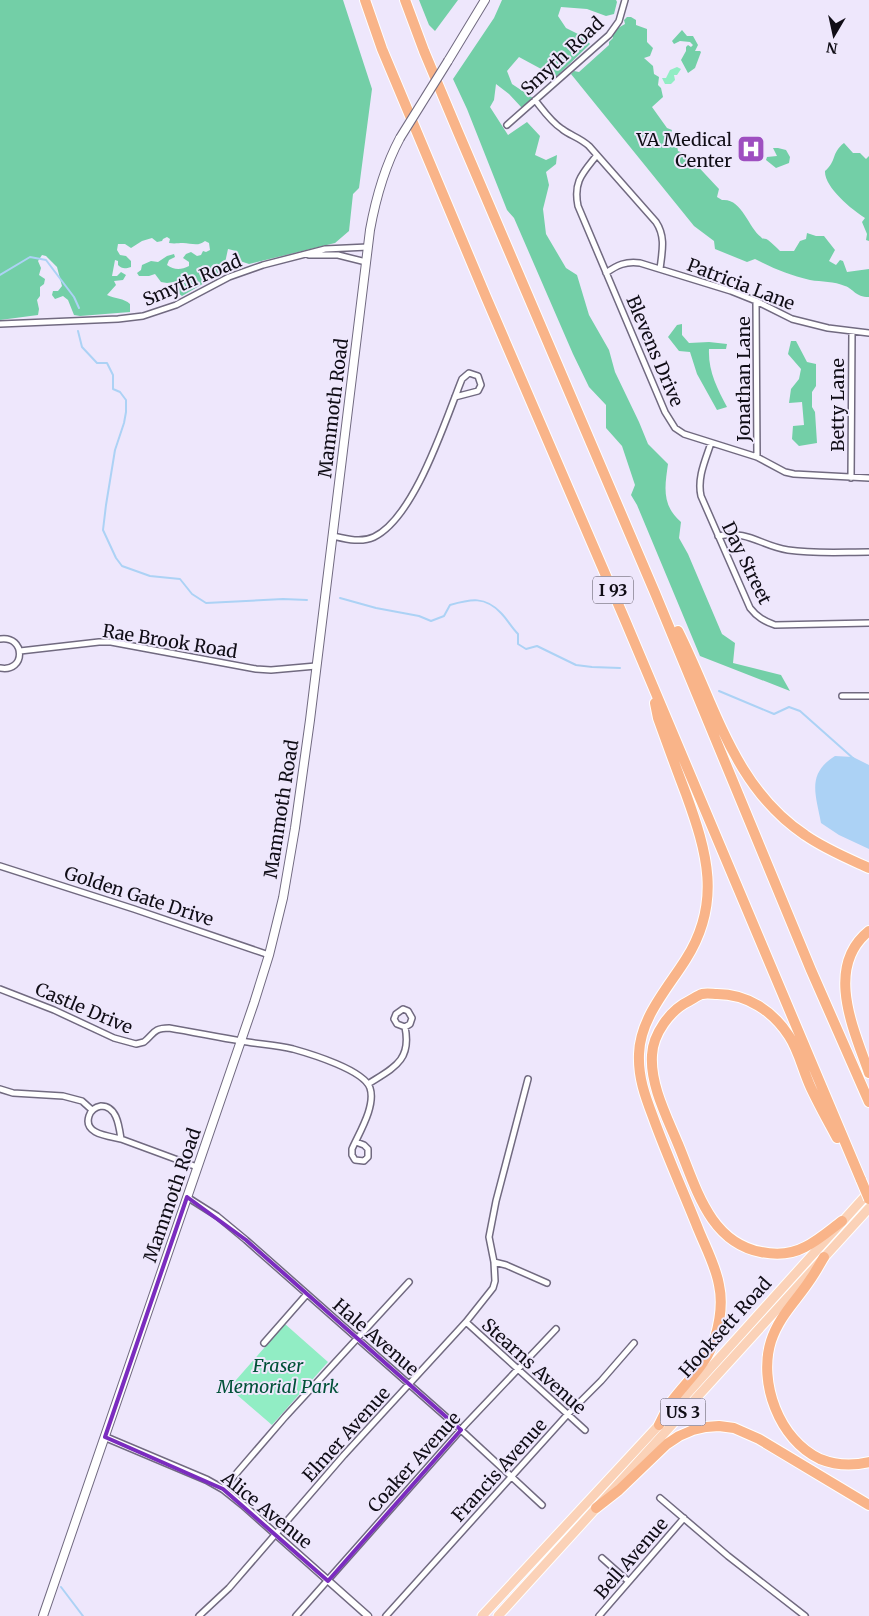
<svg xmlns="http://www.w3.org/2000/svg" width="869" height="1616" font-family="Merriweather,serif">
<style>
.green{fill:#91edc4}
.forest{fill:#73cfa7}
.water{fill:#acd2f5}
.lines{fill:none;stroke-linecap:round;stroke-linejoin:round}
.stream{stroke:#acd2f5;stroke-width:2}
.minor-casing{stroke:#716a80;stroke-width:8}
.tertiary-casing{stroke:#716a80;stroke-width:9}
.secondary-casing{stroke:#716a80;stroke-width:10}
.primary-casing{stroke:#fff;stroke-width:11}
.motorway-casing{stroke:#fff;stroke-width:12}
.minor{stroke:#fff;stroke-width:5}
.tertiary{stroke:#fff;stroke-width:6}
.secondary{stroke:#fff;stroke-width:8}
.primary{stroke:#fbd2b8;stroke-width:9}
.motorway{stroke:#f9b489;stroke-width:10}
.secondary-bridge-casing{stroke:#716a80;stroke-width:10;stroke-linecap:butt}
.motorway-bridge-casing{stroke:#fff;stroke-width:12;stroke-linecap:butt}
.secondary-bridge{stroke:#fff;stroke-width:8}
.motorway-bridge{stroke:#f9b489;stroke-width:10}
.marked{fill:none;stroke:#7b2cbf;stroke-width:4;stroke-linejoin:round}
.labels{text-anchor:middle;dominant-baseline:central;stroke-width:4;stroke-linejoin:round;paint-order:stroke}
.shield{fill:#eee7fc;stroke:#534e5b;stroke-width:1}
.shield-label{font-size:16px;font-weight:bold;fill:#100d16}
.street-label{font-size:18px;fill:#100d16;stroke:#eee7fc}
.poi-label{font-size:18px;fill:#100d16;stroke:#eee7fc;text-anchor:end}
.park-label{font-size:18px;font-style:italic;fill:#015138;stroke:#eee7fc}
</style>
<rect width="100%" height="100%" fill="#eee7fc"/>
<path class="green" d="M677 67 681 69 677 75H674L675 80 671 84H665L662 78H666L670 70Z
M285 1324 328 1362 272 1425 229 1388Z"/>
<path class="forest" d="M0 0H343L372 89 359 188 353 194 349 231 335 243 249 264 240 261 236 251 228 249 223 272 182 296 178 293 179 286 174 282 167 283 161 282 155 274 149 276H139L137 273 141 270 142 265 151 261 158 262 167 256 174 254 175 257 169 260 167 265C174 270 181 270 189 266V262L183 258 186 254 191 252 197 256 201 255 203 251 206 252 210 250 209 243 205 241C198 247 191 243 183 243 178 243 175 244 169 243L170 239 167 237 163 239 162 241 157 242 152 238 142 241 131 248 125 244H118L117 250 120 255 126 256 131 261V267C125 269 122 269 118 265V261L115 260 112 276H117L121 272 126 275 123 280 114 281 116 285 107 295C115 299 124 298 130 304V312L80 316 74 315 68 300 63 296 55 299 52 295 53 291H58L62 286 57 267 46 256 42 255 38 261 41 268 39 275 45 279 44 284 40 287V296L37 300 39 309 38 315 0 320Z
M419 0H458L435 31 429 25Z
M502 0H616L617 2 614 14 606 16 587 9 561 7 558 16 566 28 582 36 590 44 556 77 519 57 507 71 512 84 533 98 522 108 509 94 496 84 494 100 490 107 508 135 527 122 540 136 535 155 546 160 557 155 556 164 546 172 549 185 543 209 546 234 566 268 577 275 589 315 609 350 615 372 639 422 648 444 668 464C665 486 661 505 681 522L679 538 688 554 722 634 735 643 733 663 781 675 790 691 700 656 637 505 631 495 635 485 622 446 606 428V405L589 387 573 354 514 218 507 210 467 109 453 79 494 18Z
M627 17H631L636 20V25L647 29V42L653 48 650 56 644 58 653 66 654 74 659 77 658 85 661 88 663 97 652 107 667 128 672 130 671 133 667 137 670 142 674 140 673 146 674 147 677 146 678 151 688 155 689 158 691 159 719 189 717 197 722 200C742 198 748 227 761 237 763 240 765 238 768 240 772 243 776 247 780 251H794L800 241 806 239 807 233 816 236H824L835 250 829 261 836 265 840 260 843 261 847 272 869 269V297C855 297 854 289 845 286 834 281 822 282 810 280 789 275 774 269 755 259L747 262 715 249 714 241 694 226 571 74 574 71 579 72 609 45V42L613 38 612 35 618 28 625 24 624 20Z
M682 30 687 36H693L698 45 695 51H700L701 52 695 68 688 73 681 60 686 51V47L688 45 691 47 693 45 690 42 680 41 674 44 672 41Z
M844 143 853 153H860L866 159 869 156V241L866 240 867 234 862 222 865 218C852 210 824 187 825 171 837 161 831 153 844 143Z
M773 148H778L786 150 790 157 789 163 776 168 766 160 767 157 777 156Z
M682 324V335L689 343 709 342 727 344 726 349H709C708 371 717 388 727 407L717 410 697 374 690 352 679 351 668 337 677 325Z
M791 341H796L807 362 816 364V386L812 392V407L815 412 817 443 799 446 792 439 793 426 804 425 802 402 789 403 791 389 799 379 801 369 788 354Z"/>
<path class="water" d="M835 756 853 757 869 765V849L839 835 821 823C816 795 806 774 835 756Z"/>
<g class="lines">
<path class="stream" d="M0 275 30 257 46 260 74 297 79 308
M78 331 82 347 97 363H107L113 375V389L120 392 126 400V412L124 423 115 450 106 505 103 530 116 558 122 566 150 576 180 579 192 594 206 603 283 599 307 600
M340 598 376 608 419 616 431 621 444 616 450 605C471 599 485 596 501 613 507 619 511 627 518 634V644L526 649 537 646 576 665 592 667 620 668
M719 691 774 714 789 707 800 711 854 759
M61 1587 83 1616"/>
<defs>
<path id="minor" d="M535 100C543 110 551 122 562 129 571 136 579 137 589 146L656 222C666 237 662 252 660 269
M507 125 609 35 619 21 625 0
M597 155C583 173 573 181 578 206L665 412 675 428 684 434 757 457 785 472 794 474 869 478
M309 255H338L366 262
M606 273C617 265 626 261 640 263L731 291 756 301 792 319 828 328 869 333
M756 301 757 457
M0 324 118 319 143 316 176 305 229 277 263 265 325 249 368 247
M711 443C705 461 697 478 701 496L750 608C757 617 764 621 775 625L869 623
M851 478 852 332
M333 536C346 539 361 543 374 537 415 517 445 421 462 379L469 373 478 376 481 385 478 391 455 397
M718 536C749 530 761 546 788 550 815 554 842 552 869 552
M0 639C26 635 26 673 0 668
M20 651 99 642H111L256 669 271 670 316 666
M842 696H869
M0 866 134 909 269 955
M0 989 54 1010 114 1038 136 1044 144 1042C154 1034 153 1028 169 1028 193 1032 217 1037 241 1041 258 1044 276 1045 293 1049 311 1054 364 1070 370 1088 376 1106 359 1133 352 1149V1155L355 1160 364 1161 368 1157V1149L364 1145 356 1142
M368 1084C393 1068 412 1061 405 1027L410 1024 412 1018 408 1011 403 1009 396 1014 394 1019 397 1024 405 1027
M0 1089 13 1093 63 1096 82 1101 92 1110
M101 1106C117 1106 119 1126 121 1139 108 1136 83 1134 89 1116 91 1110 95 1107 101 1106Z
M121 1139 197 1167
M187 1197 217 1216 246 1240 461 1430 542 1505
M494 1262 506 1265 547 1283
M466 1322 585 1430
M264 1343 307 1294
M223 1489 285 1417 409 1282
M660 1498 728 1556 805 1616
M602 1558 628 1581
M199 1616 229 1588 344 1455 466 1322 493 1288 495 1281 494 1262 489 1237 496 1201 528 1079
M296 1616 465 1425 556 1329
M386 1616 567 1415 601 1381 634 1343
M599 1616 684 1518"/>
<path id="tertiary" d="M105 1437 207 1480 223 1489 243 1505 368 1616"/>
<path id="secondary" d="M448 61 485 0
M43 1616 254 1003 269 955 283 898 295 828 310 720 370 230C376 197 384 168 400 138"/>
<path id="primary" d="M482 1616 659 1425 869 1192
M498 1616 869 1208"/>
<path id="motorway" d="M365 0 382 49 486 297 625 620 861 1180
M405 0 424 51 458 132 655 593 811 970 869 1102
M678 631C715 704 733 787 805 835 825 849 847 858 869 868
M655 703 658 718C667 743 676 768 686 794 707 852 722 902 686 959 668 988 640 1018 639 1054 638 1077 645 1096 653 1117 667 1156 684 1193 699 1231 706 1248 716 1267 719 1285 723 1303 720 1321 715 1338 708 1363 687 1381 672 1401 667 1408 663 1417 659 1425
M869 931C824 967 854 1030 869 1073
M837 1138C828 1121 819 1105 811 1088 803 1071 799 1051 789 1036 773 1011 747 994 717 994 713 994 707 993 702 994 698 995 693 999 689 1001 670 1010 653 1034 652 1055 650 1085 667 1117 678 1144 696 1187 709 1242 761 1252 776 1255 792 1254 805 1247 819 1240 830 1230 842 1221
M824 1257C820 1264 815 1273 810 1280 797 1300 779 1316 771 1341 758 1382 779 1440 820 1459 835 1465 853 1466 869 1462
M596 1508 619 1490 667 1444 679 1436 693 1430 706 1427 719 1426 734 1428 759 1439 869 1505"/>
</defs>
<use href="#minor" class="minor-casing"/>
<use href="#tertiary" class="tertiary-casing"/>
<use href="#secondary" class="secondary-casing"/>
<use href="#primary" class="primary-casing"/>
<use href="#motorway" class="motorway-casing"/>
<use href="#minor" class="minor"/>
<use href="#tertiary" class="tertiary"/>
<use href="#secondary" class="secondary"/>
<use href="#primary" class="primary"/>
<use href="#motorway" class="motorway"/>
<defs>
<path id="secondary-bridge" d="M400 138 448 61"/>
<path id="motorway-bridge" d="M861 1180 869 1199"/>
</defs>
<use href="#secondary-bridge" class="secondary-bridge-casing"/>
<use href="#motorway-bridge" class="motorway-bridge-casing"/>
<use href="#secondary-bridge" class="secondary-bridge"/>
<use href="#motorway-bridge" class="motorway-bridge"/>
</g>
<path class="marked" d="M187 1197 246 1240 461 1430 328 1581 223 1489 105 1437Z"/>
<defs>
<symbol id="hospital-square" viewBox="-11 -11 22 22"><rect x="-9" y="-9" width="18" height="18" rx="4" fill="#9e4fc0" stroke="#eee7fc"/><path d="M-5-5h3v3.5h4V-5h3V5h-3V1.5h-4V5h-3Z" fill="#fff"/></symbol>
</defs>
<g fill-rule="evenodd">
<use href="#hospital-square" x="735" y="133" width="32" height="32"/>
</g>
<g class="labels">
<g class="shield">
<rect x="593" y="576.5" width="40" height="27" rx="4"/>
<rect x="660.5" y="1398.5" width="45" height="27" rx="4"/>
</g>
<g class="shield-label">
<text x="613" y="590">I 93</text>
<text x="683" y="1412">US 3</text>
</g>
<g class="street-label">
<text transform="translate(562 56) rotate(-43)">Smyth Road</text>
<text transform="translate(192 280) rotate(-23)">Smyth Road</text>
<text transform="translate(741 284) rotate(21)">Patricia Lane</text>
<text transform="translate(655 351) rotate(67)">Blevens Drive</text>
<text transform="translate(743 379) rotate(-90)">Jonathan Lane</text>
<text transform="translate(837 405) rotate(-90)">Betty Lane</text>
<text transform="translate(333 408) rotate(-83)">Mammoth Road</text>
<text transform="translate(747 563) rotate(64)">Day Street</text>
<text transform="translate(170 641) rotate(9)">Rae Brook Road</text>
<text transform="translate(281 809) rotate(-81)">Mammoth Road</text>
<text transform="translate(139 896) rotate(18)">Golden Gate Drive</text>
<text transform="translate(84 1008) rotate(23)">Castle Drive</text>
<text transform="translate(172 1195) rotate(-71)">Mammoth Road</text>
<text transform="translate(725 1327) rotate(-48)">Hooksett Road</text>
<text transform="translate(376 1337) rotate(41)">Hale Avenue</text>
<text transform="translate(534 1366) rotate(42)">Stearns Avenue</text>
<text transform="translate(346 1434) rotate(-48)">Elmer Avenue</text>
<text transform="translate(414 1462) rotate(-48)">Coaker Avenue</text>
<text transform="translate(499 1470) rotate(-48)">Francis Avenue</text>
<text transform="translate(267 1510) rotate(39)">Alice Avenue</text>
<text transform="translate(631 1558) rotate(-49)">Bell Avenue</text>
</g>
<g class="poi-label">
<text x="732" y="139">VA Medical<tspan x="732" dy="21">Center</tspan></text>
</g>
<g class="park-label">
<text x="278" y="1365">Fraser<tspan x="278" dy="21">Memorial Park</tspan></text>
</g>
</g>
<g transform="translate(834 35) rotate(189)" stroke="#eee7fc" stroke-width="4" paint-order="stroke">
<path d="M0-4L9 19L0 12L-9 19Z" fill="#100d16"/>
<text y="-8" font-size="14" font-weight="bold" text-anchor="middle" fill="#100d16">N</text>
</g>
</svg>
